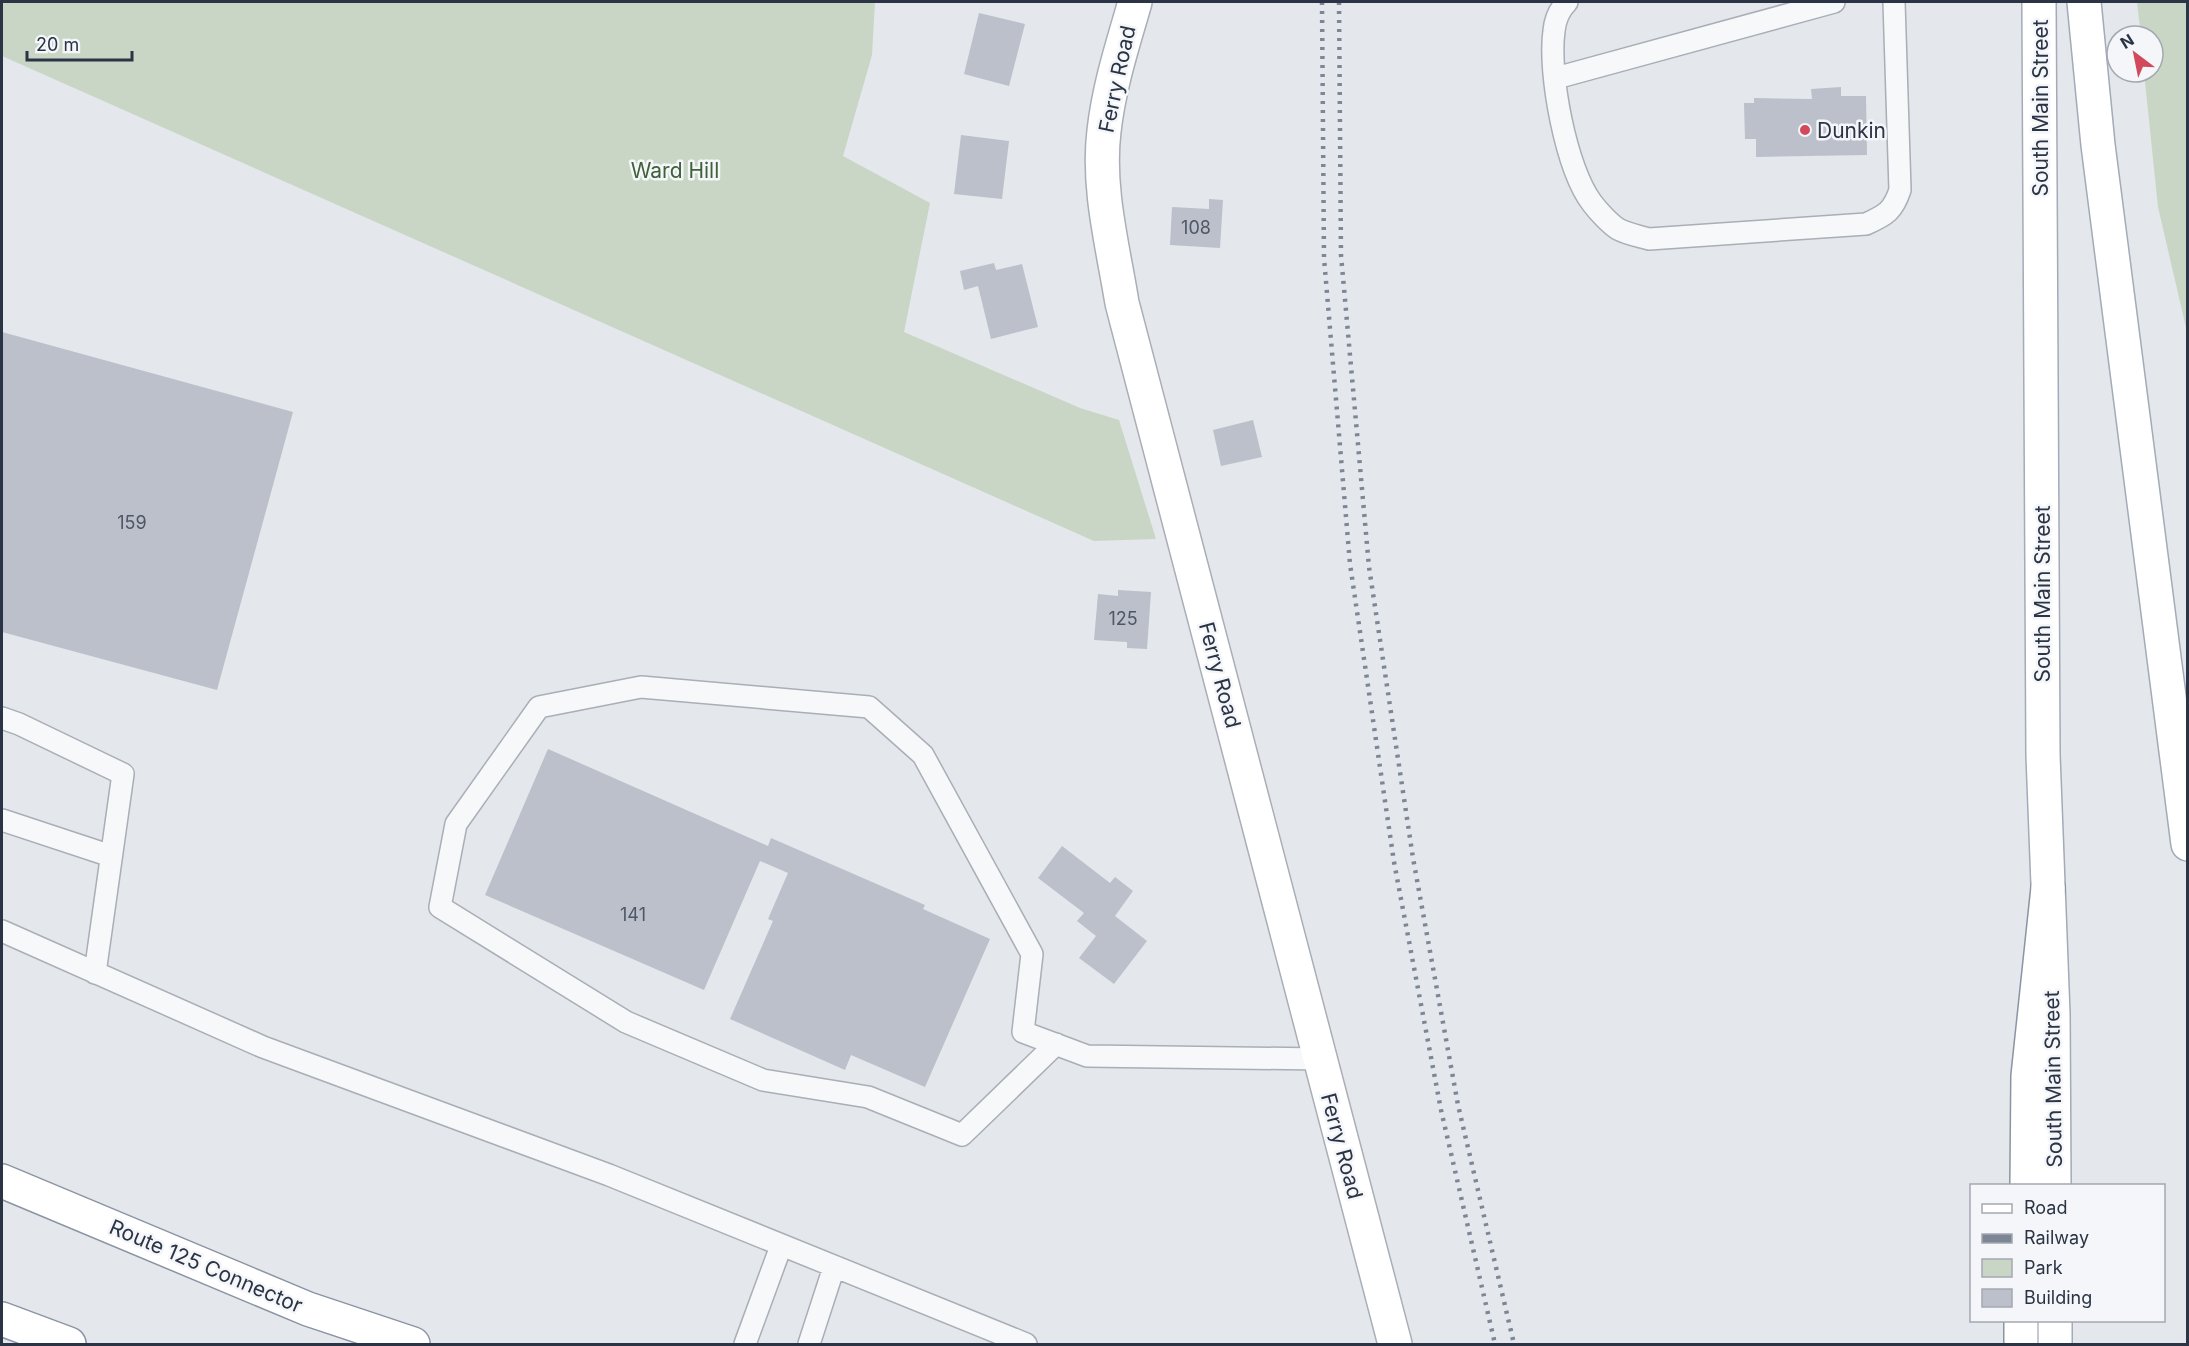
<svg xmlns="http://www.w3.org/2000/svg" width="2189" height="1346" font-family="Inter,sans-serif">
<style>
.green{fill:#c9d6c5}
.building{fill:#bbc0ca}
.lines{fill:none;stroke-linecap:round;stroke-linejoin:round}
.lane-casing{stroke:#a9aeb7;stroke-width:24}
.secondary-casing{stroke:#a9aeb7;stroke-width:36}
.primary-casing{stroke:#a3abb8;stroke-width:36}
.highway-casing{stroke:#8b94a3;stroke-width:36}
.lane{stroke:#f7f8fa;stroke-width:21}
.secondary{stroke:#fff;stroke-width:33}
.primary{stroke:#fff;stroke-width:33}
.highway{stroke:#fff;stroke-width:33}
.rail{stroke:#7d8696;stroke-width:4.5;stroke-dasharray:3 6;stroke-linecap:butt}
.poi-dot{fill:#d1495b;stroke:#f4f6f9;stroke-width:2}
.labels{text-anchor:middle;dominant-baseline:central;stroke-width:5;stroke-linejoin:round;paint-order:stroke}
.number-label{font-size:18px;fill:#4f5766}
.street-label{font-size:21px;fill:#2b3445;stroke:#f4f6f9}
.poi-label{font-size:21px;fill:#2b3445;stroke:#f4f6f9;text-anchor:start}
.park-label{font-size:21px;fill:#3f6138;stroke:#f4f6f9}
</style>
<rect width="100%" height="100%" fill="#e4e7ec"/>
<path class="green" d="M2 2H875L872 55 843 156 930 203 904 332 1080 408 1119 420 1156 539 1094 541 2 56Z
M2137 2H2187V332L2158 207 2144 72H2153V36H2141Z"/>
<path class="building" d="M979 13 1025 24 1009 86 964 74Z
M1841 87V96H1866L1867 155 1756 157V139H1745L1744 103H1754V98L1812 99 1811 89Z
M961 135 1009 141 1002 199 954 194Z
M1209 199 1223 200 1220 248 1170 245 1172 207 1209 209Z
M994 263 996 270 1022 264 1038 327 991 339 978 286 964 290 960 271Z
M2 332 293 412 217 690 2 632Z
M1253 420 1262 457 1221 466 1213 430Z
M1118 590 1151 592 1147 649 1127 648V642L1094 640 1098 594 1118 596Z
M548 749 768 846 771 838 925 905 923 909 990 939 925 1087 851 1055 845 1070 730 1019 773 921 768 919 788 873 760 861 704 990 485 895Z
M1062 846 1110 883 1115 877 1133 891 1115 916 1147 941 1114 984 1079 958 1096 936 1077 921 1084 913 1038 878Z"/>
<g class="lines">
<defs>
<path id="lane" d="M1567 2C1560 9 1555 20 1554 31 1548 73 1566 169 1592 203 1598 211 1610 224 1618 229 1627 234 1639 236 1649 239L1866 224C1886 215 1893 211 1900 190L1894 2
M1556 78 1834 2
M2 718 19 724 123 774 95 973
M2 820 111 856
M2 931 263 1047 609 1175 1026 1344
M1056 1044 962 1135 868 1097 763 1080 626 1022 440 907 456 824 539 707 641 687 869 707 923 755 1032 954 1023 1032 1087 1056 1320 1059
M745 1344 781 1246
M809 1344 834 1267"/>
<path id="secondary" d="M1135 2C1123 44 1109 86 1104 131 1097 188 1113 247 1122 303L1395 1344"/>
<path id="primary" d="M2039 2 2043 755 2053 1014 2054 1186
M2084 2 2098 145 2188 844
M2055 1320V1344"/>
<path id="highway" d="M2 1181 308 1309 413 1344
M2027 1186 2028 1076 2048 888
M2 1319 69 1344
M2021 1344V1320"/>
</defs>
<use href="#lane" class="lane-casing"/>
<use href="#secondary" class="secondary-casing"/>
<use href="#primary" class="primary-casing"/>
<use href="#highway" class="highway-casing"/>
<use href="#lane" class="lane"/>
<use href="#secondary" class="secondary"/>
<use href="#primary" class="primary"/>
<use href="#highway" class="highway"/>
<path class="rail" d="M1322 2 1324 258 1350 564 1394 862 1441 1110 1495 1344
M1339 2 1341 255 1369 567 1413 858 1458 1105 1514 1344"/>
</g>
<circle class="poi-dot" cx="1805" cy="130" r="6"/>
<g class="labels">
<g class="number-label">
<text x="1196" y="227">108</text>
<text x="132" y="522">159</text>
<text x="1123" y="618">125</text>
<text x="633" y="914">141</text>
</g>
<g class="street-label">
<text transform="translate(1117 79) rotate(-78)">Ferry Road</text>
<text transform="translate(2040 108) rotate(-90)">South Main Street</text>
<text transform="translate(2042 594) rotate(-90)">South Main Street</text>
<text transform="translate(1220 675) rotate(75)">Ferry Road</text>
<text transform="translate(2053 1079) rotate(-91)">South Main Street</text>
<text transform="translate(1342 1146) rotate(75)">Ferry Road</text>
<text transform="translate(206 1266) rotate(23)">Route 125 Connector</text>
</g>
<g class="poi-label">
<text x="1817" y="130">Dunkin</text>
</g>
<g class="park-label">
<text x="675" y="170">Ward Hill</text>
</g>
</g>
<rect width="2189" height="1346" fill="none" stroke="#2b3445" stroke-width="6"/>
<rect x="1970" y="1184" width="195" height="138" fill="#f4f6f9" stroke="#a4a8b1" stroke-width="1.5"/>
<rect x="1982" y="1204" width="30" height="9" fill="#ffffff" stroke="#a4a8b1" stroke-width="1.5"/>
<text x="2024" y="1214" font-size="18" fill="#2b3445">Road</text>
<rect x="1982" y="1234" width="30" height="9" fill="#7d8696" stroke="#a4a8b1" stroke-width="1.5"/>
<text x="2024" y="1244" font-size="18" fill="#2b3445">Railway</text>
<rect x="1982" y="1259" width="30" height="18" fill="#c9d6c5" stroke="#a4a8b1" stroke-width="1.5"/>
<text x="2024" y="1274" font-size="18" fill="#2b3445">Park</text>
<rect x="1982" y="1289" width="30" height="18" fill="#bbc0ca" stroke="#a4a8b1" stroke-width="1.5"/>
<text x="2024" y="1304" font-size="18" fill="#2b3445">Building</text>
<g transform="translate(2135 54) rotate(328)"><circle r="28" fill="#f4f6f9" stroke="#a4a8b1" stroke-width="1.5"/>
<path d="M0-4.5L10 22L0 15L-10 22Z" fill="#d1495b"/>
<text y="-9" font-size="16" font-weight="bold" text-anchor="middle" fill="#2b3445">N</text>
</g>
<path d="M27 51v9h105v-9" fill="none" stroke="#2b3445" stroke-width="3"/>
<text x="36" y="51" font-size="18" fill="#2b3445" stroke="#f4f6f9" stroke-width="4.5" paint-order="stroke">20 m</text>
</svg>
